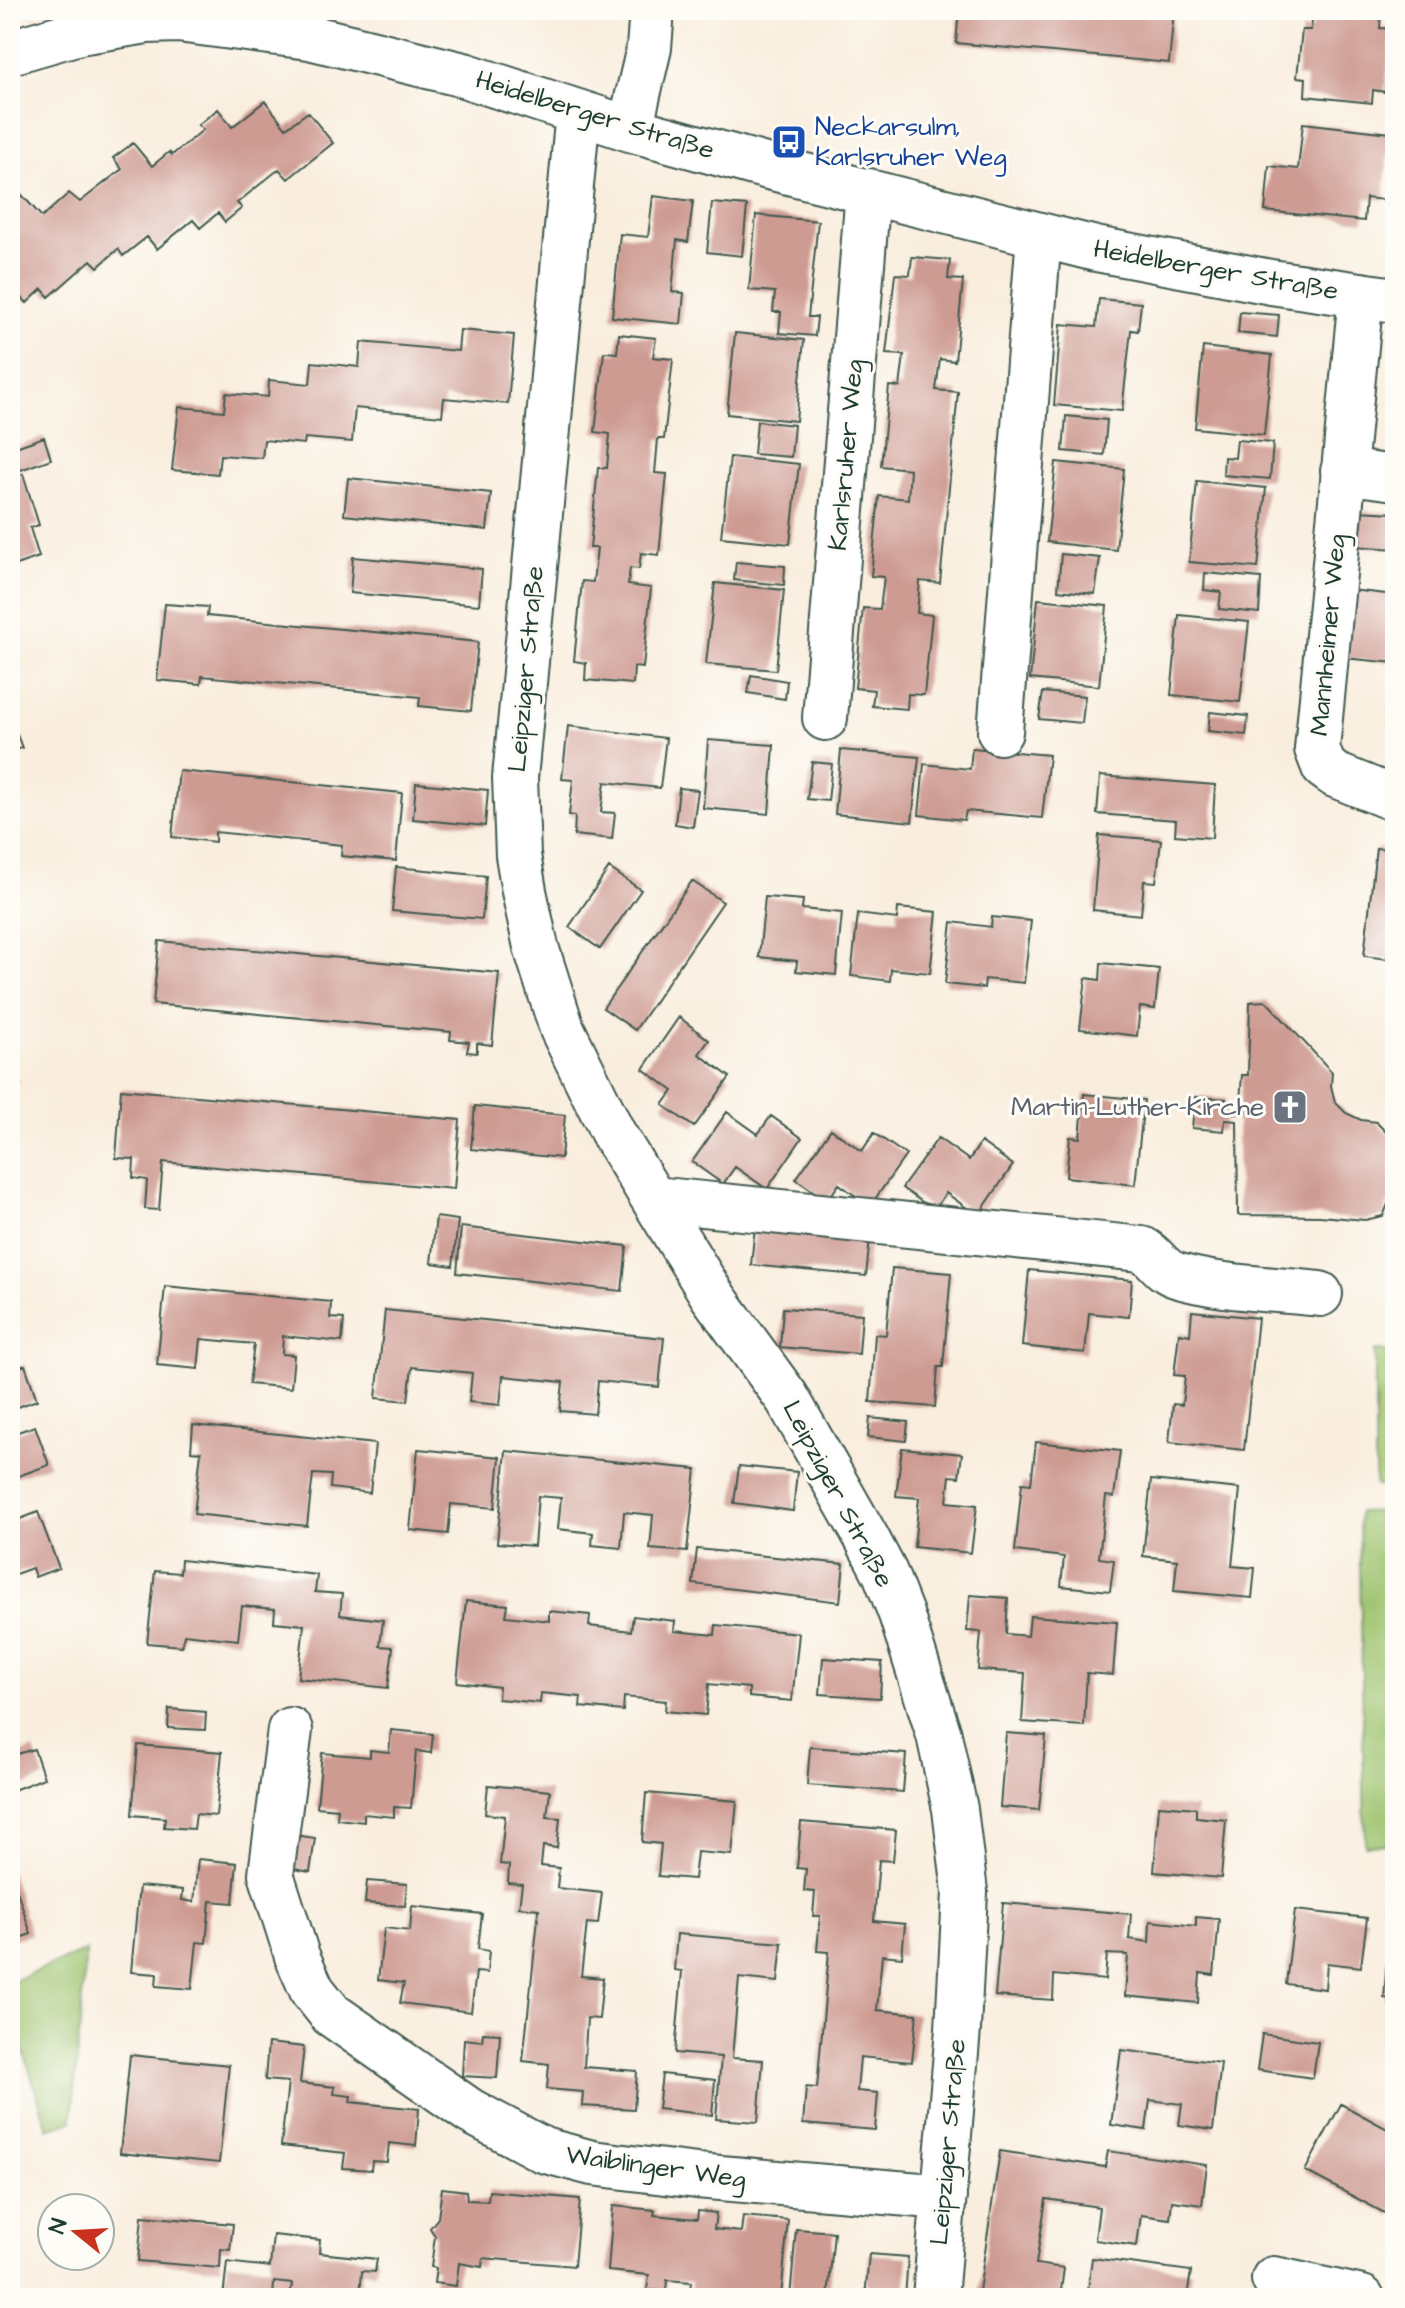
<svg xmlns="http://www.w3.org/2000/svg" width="1405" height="2308" font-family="'Architects Daughter',sans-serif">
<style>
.green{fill:#9dc36e;stroke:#5e8051;stroke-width:2}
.building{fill:#ce9b93}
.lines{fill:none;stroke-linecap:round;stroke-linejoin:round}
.minor-casing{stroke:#40584e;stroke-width:48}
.minor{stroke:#fff;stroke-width:44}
.labels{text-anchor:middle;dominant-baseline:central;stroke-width:6;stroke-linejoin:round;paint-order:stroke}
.street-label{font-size:26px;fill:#1f3d34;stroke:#fdfcf7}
.transit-label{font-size:26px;fill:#164399;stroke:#fdfcf7;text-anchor:start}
.worship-label{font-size:26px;fill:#5b616d;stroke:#fdfcf7;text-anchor:end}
</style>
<rect width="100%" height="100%" fill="#fdfcf7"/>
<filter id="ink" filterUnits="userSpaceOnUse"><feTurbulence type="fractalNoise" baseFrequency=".0125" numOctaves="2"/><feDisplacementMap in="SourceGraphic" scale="16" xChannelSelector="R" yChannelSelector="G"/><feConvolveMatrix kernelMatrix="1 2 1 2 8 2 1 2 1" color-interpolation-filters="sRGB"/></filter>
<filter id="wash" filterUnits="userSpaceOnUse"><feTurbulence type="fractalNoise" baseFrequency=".006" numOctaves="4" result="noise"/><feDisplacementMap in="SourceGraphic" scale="32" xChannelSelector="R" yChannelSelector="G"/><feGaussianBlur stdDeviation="1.8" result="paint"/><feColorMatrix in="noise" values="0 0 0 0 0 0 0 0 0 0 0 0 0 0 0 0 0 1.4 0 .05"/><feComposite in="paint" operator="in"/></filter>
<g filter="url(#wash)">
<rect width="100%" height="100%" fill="#f9eede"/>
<path class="green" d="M1375 1351 1395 1352V1486H1375Z
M1388 1511 1391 1654H1395V1837H1390V1844L1365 1845 1359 1512Z
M86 1951 72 2121 48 2129 10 2008V1982Z"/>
<g id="blocks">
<path class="building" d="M959 10H1174L1169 63 956 43Z
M1313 10 1381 14 1380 28 1392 29 1385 92 1373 90 1372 103 1305 96 1306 78 1297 77 1302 30H1311Z
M265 101 286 128 308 112 333 143 288 179 279 169 237 203 242 208 225 222 218 213 200 228 193 220 157 249 147 237 123 256 118 249 98 267 91 260 49 297 42 289 27 303 10 285V229L12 227 10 225V202L20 193 42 217 69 193 80 202 122 169 113 158 133 143 152 166 169 152 172 155 203 130 198 125 218 109 232 127Z
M1303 123 1390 133 1384 200 1366 198 1364 221 1265 211 1269 166 1298 169Z
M653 196 693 201 688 242 677 240 672 292 684 293 681 324 612 317 620 234 648 237Z
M712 203 747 206 742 256 707 252Z
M756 215 818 221 808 317H817L815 336 779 333 781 312H773L775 292 749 290Z
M912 257 950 260 948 279 963 280 955 361 940 359 936 390 958 392 940 583 920 581 917 613 932 615 924 695 908 694 907 709 872 706 874 690 855 688 863 608 880 609 884 577 871 576 879 496 908 499 910 469 881 466 889 386 900 387 904 355 886 354 895 274 910 275Z
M1099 299 1141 303 1138 331 1131 330 1122 411 1054 405 1061 324 1096 327Z
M1240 312 1279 315 1277 337 1238 333Z
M460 330 514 335 508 404 444 398 442 416 355 408 352 442 305 438 304 444 264 440 262 458 220 455 218 474 172 470 179 407 224 411 226 393 268 397 269 380 310 384 312 362 359 367 361 342 458 351Z
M735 333 804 340 796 421 727 414Z
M619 334 656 338 653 357 673 359 664 439H658L655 473 667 474 659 555 641 553 639 569 630 568 628 585 651 588 643 668 634 667 633 684 585 680 586 663 574 661 582 581 593 582 597 548H590L598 468H607L610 434 595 432 604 352 617 353Z
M1203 347 1272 355 1264 435 1195 428Z
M1066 416 1107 420 1104 455 1063 451Z
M757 421 794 425 791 457 754 454Z
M44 437 51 459 15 472 10 449Z
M1237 440 1273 443 1270 479 1223 475 1224 457 1235 458Z
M730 457 799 464 790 544 721 537Z
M1056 462 1124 469 1116 550 1047 542Z
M23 474 39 525 30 528 39 557 10 567V478Z
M348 478 491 493 487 530 344 515Z
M1197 481 1266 488 1258 568 1189 562Z
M1357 511 1395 513V549L1355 546Z
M1061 554 1100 558 1095 594 1058 590Z
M353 557 482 569 479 605 350 593Z
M736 562 785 566 784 585 734 580Z
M1205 573 1261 578 1259 613 1219 609 1221 592 1204 590Z
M715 583 784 590 776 670 706 664Z
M1350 590 1395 595V663L1344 658Z
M1038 599 1107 606 1099 686 1030 679Z
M165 604 208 607 207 616 478 642 471 711 419 706 420 697 380 693 202 676 201 684 157 680Z
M1179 615 1249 622 1240 702 1171 695Z
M751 675 787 681 785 699 748 693Z
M1043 692 1085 696 1082 723 1039 719Z
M1210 712 1248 716 1246 735 1208 731Z
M10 716 22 748 10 752Z
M568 726 666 738 660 788 605 782 601 812 615 813 612 839 574 835 575 816 569 815 573 780 562 779Z
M708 740 774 745 769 814 703 808Z
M972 748 1049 755 1042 818 966 811 964 820 919 815 924 764 970 769Z
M841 750 919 757 912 822 835 814Z
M812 762 832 764 828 801 807 799Z
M179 771 402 793 396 861 341 856 342 845 215 832V842L172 837Z
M1100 776 1215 785 1212 838 1175 835 1176 820 1097 814Z
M416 783 488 790 485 826 413 819Z
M679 788 698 790 693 827 675 824Z
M1099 835 1161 840 1156 882 1144 881 1141 915 1093 910Z
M1376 848 1395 850V945L1389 944 1387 959 1364 956Z
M396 867 486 876 482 919 392 911Z
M609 868 641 890 600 949 569 927Z
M692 881 723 902 635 1030 603 1008Z
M765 897 803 900 802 909 842 913 836 975 796 971 797 961 759 957Z
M898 908 937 912 930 973 891 969 890 981 851 976 858 914 897 919Z
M992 917 1031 921 1024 983 985 979 984 988 945 984 952 922 991 927Z
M159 941 499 973 492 1045 477 1043V1053L467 1052 469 1042 450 1040 451 1032 153 1004Z
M1101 963 1159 969 1155 1009 1140 1007 1137 1036 1080 1029 1086 978 1100 980Z
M1266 1001 1332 1072 1331 1086 1335 1102 1346 1113 1361 1120 1376 1122 1395 1141V1151L1391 1155 1390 1200 1383 1216 1365 1220 1320 1216 1238 1215 1237 1121 1225 1120 1224 1131 1192 1128 1195 1097 1226 1099V1113L1239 1114 1242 1075H1248L1250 1002Z
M679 1017 709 1040 699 1054 730 1077 694 1127 663 1105 673 1091 643 1069Z
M10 1059 18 1082 10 1085Z
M121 1089 460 1120 454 1189 163 1162 159 1210 145 1209 147 1180 133 1178 134 1159 116 1158Z
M1084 1094 1144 1100 1135 1185 1066 1177 1070 1137 1080 1138Z
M475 1106 565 1115 561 1158 471 1149Z
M727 1112 758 1134 771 1116 802 1138 767 1189 735 1167 723 1184 692 1162Z
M831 1129 862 1151 874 1133 906 1155 870 1206 839 1184 827 1201 796 1179Z
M938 1138 969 1160 981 1142 1013 1165 978 1216 946 1193 934 1210 902 1188Z
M436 1217 458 1220 453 1266 431 1263Z
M461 1227 627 1246 622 1291 457 1273Z
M755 1227 870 1238 866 1276 751 1265Z
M892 1268 951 1273 943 1367H938L935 1407 870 1402 875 1334 886 1335Z
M1029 1270 1132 1280 1129 1317 1089 1313 1085 1353 1022 1346Z
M165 1286 331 1302 330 1318 344 1319 342 1342 283 1336 282 1354 294 1355 291 1388 249 1384 254 1344 201 1339 198 1369 157 1365Z
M783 1308 862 1314 859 1354 780 1347Z
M385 1310 664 1338 659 1387 598 1381 595 1414 560 1411 563 1382 503 1376 500 1405 469 1402 472 1373 412 1367 408 1401 376 1398Z
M1192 1311 1258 1318 1244 1450 1169 1442 1173 1404 1182 1405 1185 1376 1174 1375 1179 1333 1190 1335Z
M25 1365 37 1400 10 1410V1371Z
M870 1418 908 1422 906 1441 868 1437Z
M10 1422 15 1433 35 1426 49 1465 10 1479Z
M193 1425 375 1444 370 1493 330 1488 331 1475 313 1474 307 1526 194 1514 201 1452 191 1451Z
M1036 1442 1120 1451 1114 1497 1106 1496 1099 1558 1114 1560 1110 1591 1061 1586 1064 1557 1015 1551 1022 1483 1031 1484Z
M902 1448 962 1454 959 1477 950 1476 947 1502 977 1505 971 1553 914 1547 919 1498 896 1496Z
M418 1449 500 1457 495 1508 451 1504 448 1534 410 1530Z
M506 1451 696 1469 687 1552 650 1549 653 1515 624 1512 621 1548 592 1545 593 1533 558 1529 561 1498 538 1496 534 1546 497 1543Z
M739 1466 797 1472 793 1511 734 1503Z
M1151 1480 1240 1489 1232 1566 1255 1568 1252 1598 1174 1591 1177 1560 1143 1556Z
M38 1512 59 1568 35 1577 32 1568 10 1576V1523Z
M697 1549 844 1564 840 1602 693 1584Z
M181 1560 317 1575 315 1592 342 1594 340 1615 383 1620 380 1646 393 1647 388 1688 298 1678 304 1625 274 1622 275 1609 242 1606 238 1640 184 1634 182 1646 147 1643 155 1571 180 1573Z
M970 1595 1008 1598 1006 1634 1028 1636 1030 1616 1117 1622 1113 1675 1087 1673 1084 1726 1022 1722 1025 1673 978 1670 981 1632 967 1631Z
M466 1601 508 1605 506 1616 549 1621V1611L590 1615 589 1626 631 1631 633 1616 675 1621 674 1631 715 1635 716 1625 799 1633 792 1701 749 1697V1688L709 1684 706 1715 665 1711 666 1701 624 1697 623 1711 580 1707 581 1697 541 1693 540 1703 498 1699 499 1687 457 1682Z
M823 1658 882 1662 880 1698 820 1694Z
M169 1709 206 1712 205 1730 168 1728Z
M391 1730 433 1734 431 1753 416 1751 411 1808 394 1807V1817L364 1814V1822L337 1819 338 1809 317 1807 322 1753 370 1757V1750L389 1752Z
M1006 1733 1046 1736 1039 1810 1000 1807Z
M10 1736 17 1754 34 1749 44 1778 11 1791Z
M138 1745 222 1752 216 1816 196 1814 194 1829 164 1827 165 1818 132 1815Z
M810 1747 906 1754 903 1792 807 1785Z
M488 1785 550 1791 547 1817 560 1818 557 1848 543 1846 541 1866 559 1868 557 1888 602 1893 598 1924 587 1923 581 1976 603 1978 599 2019 587 2018 584 2067 637 2071 634 2109 582 2106 583 2092 547 2089 549 2064 523 2061 539 1909 519 1907 522 1884 508 1883 509 1865 500 1864 505 1816 485 1814Z
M646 1793 737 1801 732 1855 697 1852 694 1879 658 1876 661 1844 642 1842Z
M1159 1805 1196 1808V1817L1226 1820 1221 1878 1154 1872Z
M801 1822 896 1830 893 1861 879 1860 874 1921 905 1924 902 1957 882 1955 877 2010 917 2014 912 2062 860 2057 857 2091 878 2093 875 2130 803 2124 806 2087 817 2088 829 1952 817 1951 820 1916H813L815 1892 804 1891 806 1869 797 1868Z
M294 1835 315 1838 310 1872 289 1868Z
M198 1859 237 1863 233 1903 210 1901 206 1943 197 1942 192 1989 156 1986 157 1974 131 1972 139 1886 183 1890 182 1900 194 1902Z
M10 1869 31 1934 10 1941Z
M367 1881 407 1884 405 1906 365 1903Z
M1003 1903 1131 1914 1129 1939 1149 1942 1150 1921 1196 1926V1917L1219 1919 1214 1975 1200 1973 1198 2003 1125 1996 1128 1955 1107 1954 1105 1980 1054 1975 1053 2000 995 1996Z
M412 1906 482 1914 478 1949 489 1951 487 1973 476 1972 471 2012 400 2003 404 1983 378 1980 384 1928 410 1931Z
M1295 1910 1367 1918 1361 1967 1327 1963 1325 1989 1286 1984Z
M1391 1916H1395V1999L1384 1998Z
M677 1934 782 1943 778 1982 739 1978 732 2058 763 2060 758 2122 716 2119 721 2057 675 2053 682 1971 674 1970Z
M483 2033 500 2034 497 2078 462 2076 464 2039 482 2041Z
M1262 2034 1318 2042 1313 2078 1257 2070Z
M268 2043 304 2047 300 2083 335 2087 334 2094 351 2096 350 2102 419 2109 416 2146 389 2143 387 2162 372 2161 371 2170 343 2168 345 2153 281 2146 288 2082 265 2080Z
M1121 2050 1221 2063 1213 2130 1179 2125 1182 2104 1150 2100 1146 2130 1111 2125Z
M130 2055 229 2065 219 2163 120 2153Z
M662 2074 715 2080 712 2115 658 2109Z
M1341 2104 1395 2133V2207L1390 2216 1305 2171Z
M1000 2151 1105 2167 1108 2151 1207 2165 1202 2205 1172 2201 1170 2219 1141 2215 1137 2246 1095 2240 1099 2207 1046 2199 1036 2264 1064 2268 1060 2298H978Z
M442 2188 466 2191 467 2200 488 2201 489 2191 580 2199 574 2266 483 2258 482 2267 459 2263 456 2286 434 2283 436 2268 431 2267 435 2236 430 2228 438 2218Z
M613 2206 655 2210 654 2215 697 2219 698 2211 716 2213 714 2229 741 2232 743 2216 788 2220 781 2298 690 2292 691 2282 667 2280 666 2291 647 2290 649 2275 608 2271Z
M142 2216 233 2224 230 2250 221 2249 220 2268 138 2261Z
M796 2229 834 2232 828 2298H790Z
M273 2235 320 2240 319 2253 377 2259 375 2272 362 2271 360 2295 348 2294 347 2298H290L292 2284 274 2282 273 2298H223L227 2262 270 2267Z
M869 2254 908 2257 905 2298H865Z
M1092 2258 1191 2271 1187 2298H1087Z"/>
</g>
</g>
<g filter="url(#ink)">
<use href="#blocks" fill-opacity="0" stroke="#40584e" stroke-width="2"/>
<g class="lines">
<defs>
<path id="minor" d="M10 52 79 32 147 21 178 20 309 37 464 75 630 129 765 166 1096 249 1271 282 1395 300
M578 112 515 778 518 855 524 891 536 947 562 1029 613 1133 712 1295 787 1398 866 1537 885 1573 901 1614 939 1735 955 1809 965 1892 958 2029 935 2298
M630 129 649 48 652 10
M1361 295 1317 749 1324 767 1335 775 1395 799
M1343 471 1395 478
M825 718 868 191
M1000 732 1039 235
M654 1199 1142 1249C1157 1257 1160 1270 1176 1275 1216 1288 1277 1289 1320 1294
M290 1730 271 1874 297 1956 312 1990 331 2014 470 2111 543 2150 592 2163 697 2176 944 2197
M1274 2279 1362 2298"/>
</defs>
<use href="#minor" class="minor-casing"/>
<use href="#minor" class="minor"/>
</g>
</g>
<defs>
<symbol id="bus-square" viewBox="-11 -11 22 22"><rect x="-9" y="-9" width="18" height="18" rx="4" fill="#1a4fb4" stroke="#fdfcf7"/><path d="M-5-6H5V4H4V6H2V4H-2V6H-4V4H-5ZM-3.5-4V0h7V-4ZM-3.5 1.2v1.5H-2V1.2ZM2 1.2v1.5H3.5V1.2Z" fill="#fff"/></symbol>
<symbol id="church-square" viewBox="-11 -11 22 22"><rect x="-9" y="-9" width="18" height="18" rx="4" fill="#6b7280" stroke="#fdfcf7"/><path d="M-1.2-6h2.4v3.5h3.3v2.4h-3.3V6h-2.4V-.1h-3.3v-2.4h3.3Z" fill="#fff"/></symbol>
</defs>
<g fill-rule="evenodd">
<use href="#bus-square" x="769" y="122" width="40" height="40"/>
<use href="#church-square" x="1270" y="1087" width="40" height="40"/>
</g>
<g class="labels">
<g class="street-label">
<text transform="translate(595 115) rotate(17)">Heidelberger Straße</text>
<text transform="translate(1216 270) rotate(10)">Heidelberger Straße</text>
<text transform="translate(846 455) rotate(-85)">Karlsruher Weg</text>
<text transform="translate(1328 635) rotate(-85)">Mannheimer Weg</text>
<text transform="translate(526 669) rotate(-85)">Leipziger Straße</text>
<text transform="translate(838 1494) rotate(62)">Leipziger Straße</text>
<text transform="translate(948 2142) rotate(-85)">Leipziger Straße</text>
<text transform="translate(656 2167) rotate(8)">Waiblinger Weg</text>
</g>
<g class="transit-label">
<text x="815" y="127">Neckarsulm,<tspan x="815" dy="30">Karlsruher Weg</tspan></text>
</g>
<g class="worship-label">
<text x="1264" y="1107">Martin-Luther-Kirche</text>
</g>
</g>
<rect width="1405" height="2308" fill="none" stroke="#fdfcf7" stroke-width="40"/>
<g transform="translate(76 2232) rotate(288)"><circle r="38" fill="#fdfcf7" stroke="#a4b0a9" stroke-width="2"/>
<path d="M0-6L14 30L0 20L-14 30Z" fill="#c8321e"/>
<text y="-12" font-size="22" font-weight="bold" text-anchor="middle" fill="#1f3d34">N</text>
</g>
</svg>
